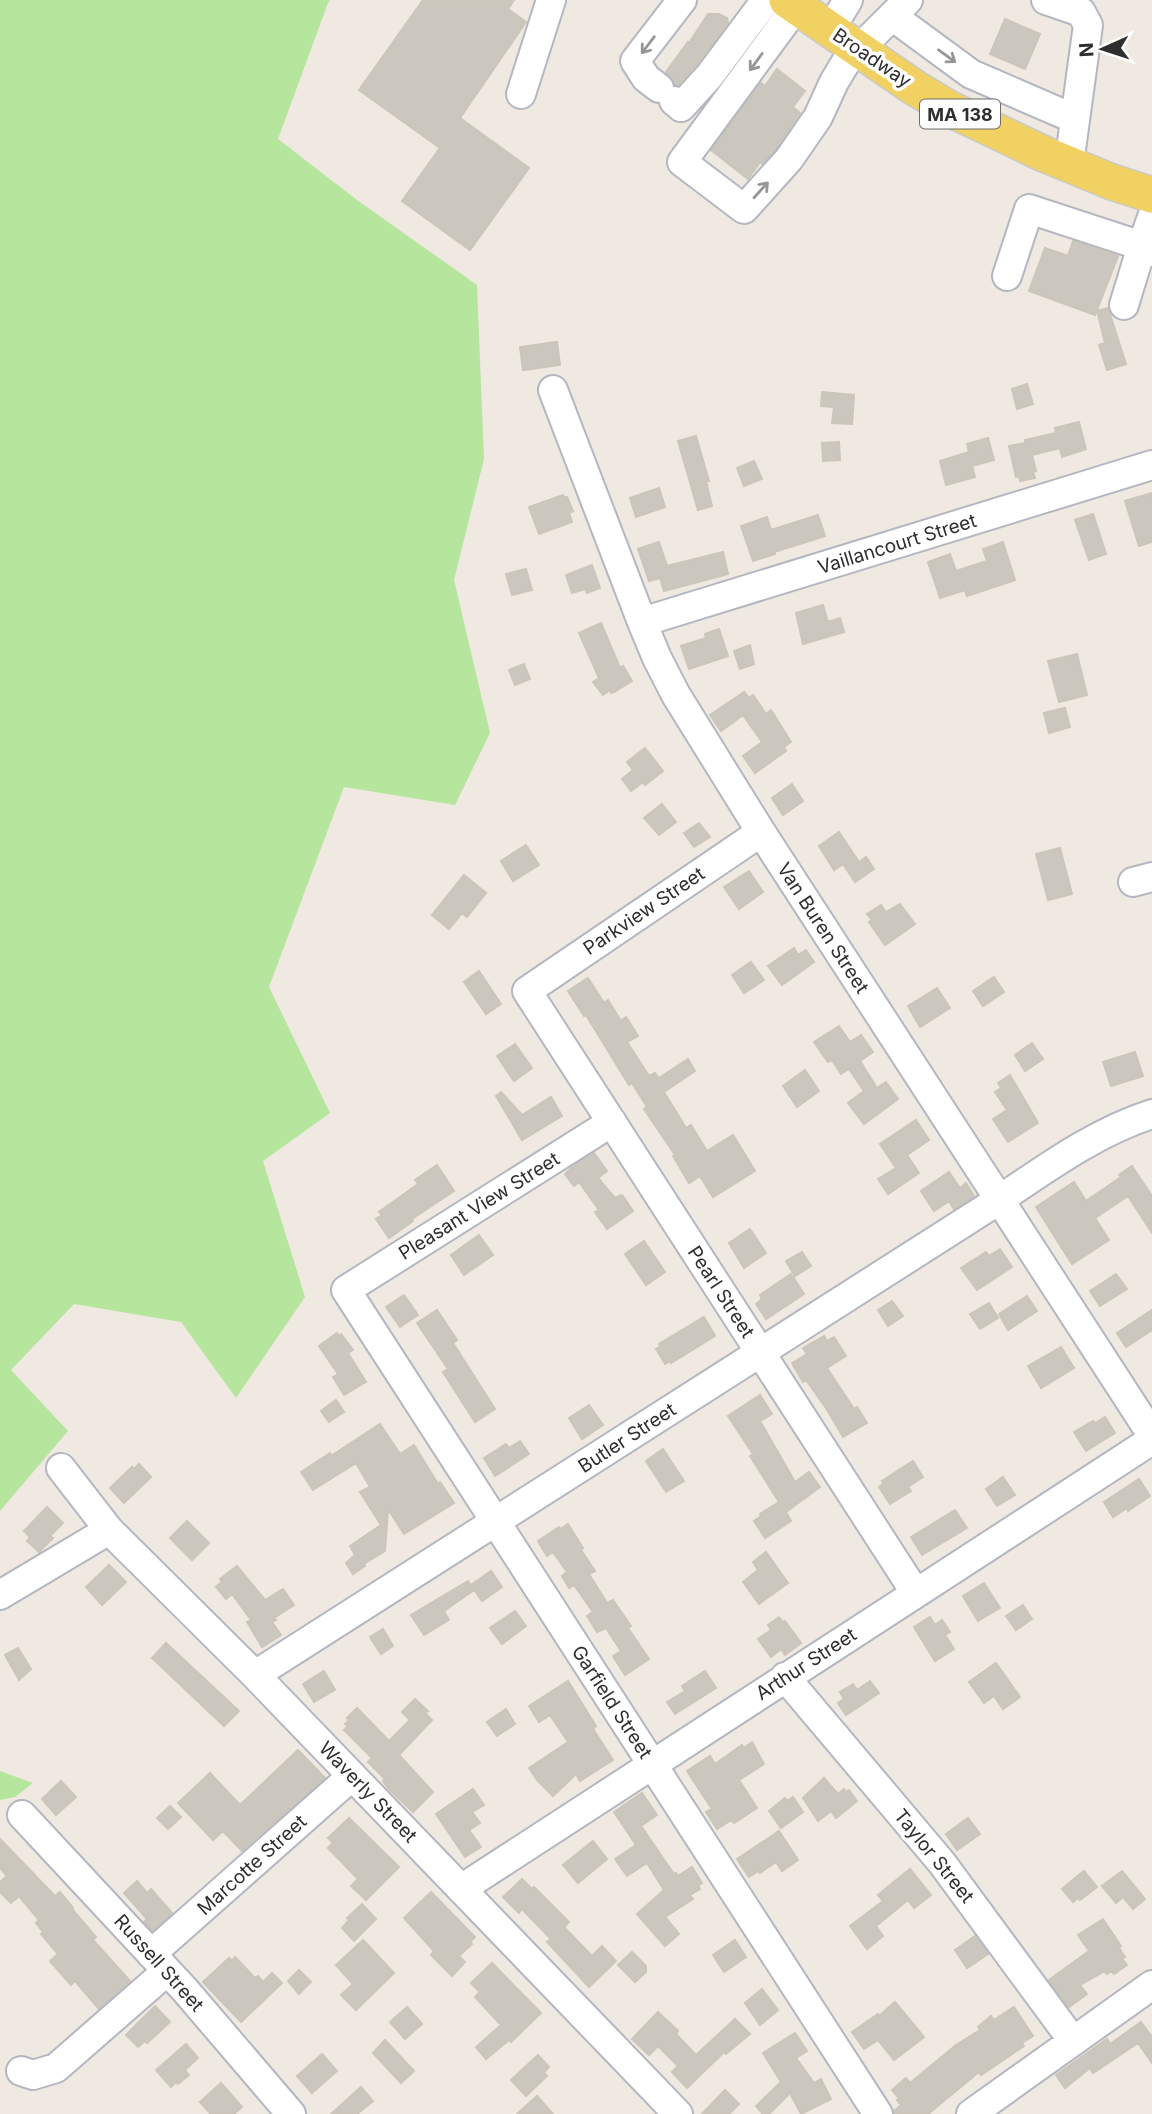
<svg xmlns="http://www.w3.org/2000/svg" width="1152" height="2114" font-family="Inter,sans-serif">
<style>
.green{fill:#b6e59e}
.building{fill:#cbc7bf;stroke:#cbc5ba;stroke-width:2}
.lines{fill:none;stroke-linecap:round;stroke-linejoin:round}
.minor-casing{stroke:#b4b7c1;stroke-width:32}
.major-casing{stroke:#c9c9c9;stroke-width:38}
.minor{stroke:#fff;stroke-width:28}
.major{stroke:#f2d163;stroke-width:35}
.oneway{stroke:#969696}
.labels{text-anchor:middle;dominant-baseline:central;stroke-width:7;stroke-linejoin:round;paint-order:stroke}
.shield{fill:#fff;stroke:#6d6d6d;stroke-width:2}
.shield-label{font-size:18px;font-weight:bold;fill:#2e2e2e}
.street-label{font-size:19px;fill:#2e2e2e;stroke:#fff}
</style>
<rect width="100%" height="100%" fill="#efe9e1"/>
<path class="green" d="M0 0H330L328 3 278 139 357 200 477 285 484 459 454 580 490 733 455 805 344 787 269 987 330 1113 263 1161 305 1297 236 1398 181 1322 74 1304 11 1370 68 1431 0 1511Z
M0 1771 33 1783 15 1797 0 1800Z"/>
<path class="building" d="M423 0H514L508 9 526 22 460 118 529 168 470 250 402 201 440 148 359 90Z
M708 14H719L727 18 728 23 697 64 678 85H675L666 72 688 42 689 43Z
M1005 19 1040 34 1025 69 990 54Z
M777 69 805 91 793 107 800 113 776 149 762 164 760 162 748 179 711 150 761 83 765 86Z
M1073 241 1118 256 1095 315 1029 291 1045 248 1068 256Z
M1108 308 1126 364 1107 370 1099 345 1105 343 1097 311Z
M557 342 560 365 523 370 520 347Z
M1027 384 1033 404 1017 409 1012 389Z
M822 392 854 395 852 424 832 423 834 407 821 406Z
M1079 422 1086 449 1062 457 1060 448 1032 455 1036 471 1033 472 1035 478 1020 481 1019 476 1016 477 1009 446 1025 443V440L1056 433 1055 428Z
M696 436 709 481H706L712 506 698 510 678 441Z
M988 438 994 460 972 466 975 477 946 485 940 461 969 452 967 444Z
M839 442 840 460 823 461 822 443Z
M754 461 762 479 744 486 737 468Z
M659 488 665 507 636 517 630 498Z
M1152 493V542L1139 546 1125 501Z
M563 495 564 498 567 497 573 511 569 513 572 522 539 534 529 507Z
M1093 514 1106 554 1089 560 1075 520Z
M818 515 825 536 774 552 775 554 753 561 741 526 767 517 771 530Z
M659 542 667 566 723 552 728 574 664 591 660 578 649 581 638 549Z
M1003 542 1015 580 967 596 965 590 940 598 928 562 950 554 956 571 987 561 983 549Z
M592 565 600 588 587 593 585 589 572 593 566 575Z
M526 569 532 590 512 595 506 574Z
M823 605 828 622 840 618 844 632 803 644 796 613Z
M601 623 620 668 623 666 632 681 614 692 611 693 610 690 603 695 593 682 599 678 579 633Z
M719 629 728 656 689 669 681 646 706 638 705 634Z
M750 645 754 664 740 669 734 651Z
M1077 654 1087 695 1059 702 1048 661Z
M524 664 530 679 515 685 509 670Z
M744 692 749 698 753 695 766 714 771 710 791 742 784 747 786 751 755 773 743 756 762 742 743 715 721 731 710 715Z
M1065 708 1070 727 1049 733 1044 713Z
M645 748 663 771 645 785 643 782 631 791 622 779 633 770 627 762Z
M792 784 803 801 783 815 772 798Z
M662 804 676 822 659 835 644 818Z
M699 823 710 837 694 847 684 833Z
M839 832 859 862 866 857 874 869 855 882 843 864 834 870 819 846Z
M526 845 539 865 513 881 501 861Z
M1060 848 1072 894 1048 900 1036 854Z
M749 871 763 892 739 909 724 887Z
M464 875 486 893 467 917 462 913 449 929 432 915Z
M900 904 915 924 885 945 869 922 872 920 867 914 881 905 886 912Z
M794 948 798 955 806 950 814 962 782 985 768 966Z
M751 962 764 980 744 993 732 975Z
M479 971 501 1004 486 1014 464 982Z
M994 977 1004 992 983 1006 973 991Z
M588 978 604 1003 608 1000 621 1021 626 1017 638 1036 627 1042 649 1076 655 1073 659 1078 688 1059 695 1071 664 1092 686 1128 691 1125 707 1151 733 1135 755 1171 713 1197 700 1176 689 1183 673 1156 675 1155 644 1109 647 1107 632 1083 629 1085 586 1015 584 1016 568 991Z
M937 988 950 1008 920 1027 908 1006Z
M839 1026 850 1042 861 1035 873 1052 860 1061 877 1088 886 1082 898 1099 864 1124 848 1103 864 1091 849 1069 841 1074 832 1060 828 1062 814 1042Z
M1032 1043 1043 1059 1025 1071 1015 1055Z
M515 1044 532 1068 514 1081 497 1056Z
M1135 1052 1143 1076 1111 1086 1103 1062Z
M805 1070 819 1091 797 1107 783 1086Z
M1010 1075 1038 1123 1008 1142 993 1119 1007 1110 995 1092 1001 1088 998 1083Z
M501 1092 522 1115 551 1097 562 1116 522 1140 496 1096Z
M916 1120 929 1140 907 1155 919 1173 888 1194 878 1179 896 1168 880 1144Z
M594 1153 607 1171 598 1178 615 1198 621 1195 623 1196 633 1211 607 1229 595 1212 599 1210 579 1182 574 1186 565 1174 574 1165Z
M437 1165 454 1191 412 1219 413 1221 389 1238 376 1219 382 1215 379 1212 418 1184 415 1180Z
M1132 1166 1152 1196V1233L1128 1196 1095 1218 1109 1240 1072 1264 1036 1207 1074 1182 1086 1201 1121 1177 1119 1175Z
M949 1172 960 1188 966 1183 974 1196 954 1209 949 1201 934 1211 921 1191Z
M750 1229 766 1253 744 1268 729 1243Z
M479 1235 493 1255 464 1275 451 1255Z
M644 1241 665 1272 646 1285 625 1254Z
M1000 1249 1012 1267 977 1290 961 1268 986 1252 989 1256Z
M802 1252 811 1266 795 1276 786 1261Z
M791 1274 804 1294 766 1319 756 1304 762 1299 760 1295Z
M1116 1274 1127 1289 1100 1306 1090 1291Z
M404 1295 418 1315 400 1327 386 1307Z
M1027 1296 1037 1311 1008 1330 999 1314Z
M892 1301 903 1316 888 1326 878 1310Z
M989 1303 998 1318 980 1329 970 1314Z
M437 1310 457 1340 453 1343 495 1409 475 1422 443 1372 448 1369 417 1323Z
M1152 1310V1330L1126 1347 1117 1333Z
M704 1317 715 1336 671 1363 670 1361 665 1364 656 1349 660 1347 659 1344Z
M337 1333 339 1336 341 1334 353 1350 348 1353 366 1382 344 1395 333 1377 338 1374 319 1346Z
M824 1336 827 1341 834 1337 846 1356 827 1368 854 1409 857 1407 867 1423 843 1437 826 1408 806 1380 803 1382 792 1363 807 1354 803 1348Z
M1061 1347 1074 1368 1041 1388 1028 1366Z
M760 1395 772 1414 760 1421 795 1482 809 1472 820 1487 786 1512 791 1521 765 1538 754 1521 761 1516 760 1514 779 1502 750 1456 753 1454 728 1416Z
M336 1400 344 1412 329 1422 321 1411Z
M589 1405 603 1425 582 1439 569 1418Z
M1105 1417 1115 1433 1086 1451 1074 1432 1093 1421 1095 1423Z
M380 1424 400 1454 414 1445 438 1484 440 1482 454 1503 404 1534 388 1509 385 1551 364 1564 365 1566 353 1574 346 1563 355 1555 350 1546 381 1525 360 1492 370 1487 356 1463 313 1490 301 1472 330 1453 331 1456Z
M520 1441 529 1454 495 1476 484 1458 506 1444 509 1448Z
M663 1449 684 1481 666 1492 646 1461Z
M913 1461 923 1477 908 1487 911 1491 890 1504 879 1487 884 1483 882 1481Z
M139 1464 151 1477 124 1503 110 1488 132 1467 134 1469Z
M1003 1477 1015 1495 997 1506 986 1489Z
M1139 1479 1150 1496 1131 1509 1128 1511 1127 1508 1113 1517 1104 1502Z
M47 1507 63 1523 50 1536 53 1538 39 1552 27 1541 30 1537 24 1531Z
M955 1510 967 1528 922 1555 911 1537Z
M187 1521 209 1543 192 1560 170 1538Z
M568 1524 583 1548 581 1550 595 1571 589 1574 607 1603 613 1600 631 1626 628 1628 649 1659 625 1675 613 1656 621 1651 606 1628 597 1632 587 1616 593 1612 574 1585 569 1588 562 1576 567 1572 553 1552 547 1556 538 1541 559 1527 561 1529Z
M766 1552 788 1583 759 1604 743 1582 758 1570 753 1562Z
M109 1565 126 1582 102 1605 86 1587Z
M237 1566 265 1600 283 1589 294 1605 274 1618 276 1620 272 1622 281 1635 262 1647 247 1622 251 1620 232 1594 226 1599 216 1587 222 1582 220 1579Z
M491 1571 502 1587 482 1601 471 1585Z
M468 1581 474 1590 444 1611 449 1620 424 1635 411 1615Z
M984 1583 1000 1608 978 1621 963 1596Z
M1023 1605 1032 1619 1016 1630 1006 1616Z
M515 1611 526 1626 502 1644 490 1628Z
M779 1617 783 1622 785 1621 801 1643 785 1655 781 1649 771 1657 758 1639 771 1630 768 1625Z
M930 1617 935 1625 942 1620 950 1632 945 1635 954 1649 935 1661 914 1627Z
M383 1629 393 1646 381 1654 370 1637Z
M166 1643 239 1711 224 1726 152 1658Z
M18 1648 31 1669 19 1680 5 1655Z
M996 1663 1020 1697 1003 1709 994 1696 984 1703 969 1682Z
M324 1671 335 1690 314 1702 303 1684Z
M705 1671 716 1688 675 1714 667 1702 685 1691 682 1686Z
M568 1681 596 1726 593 1729 613 1760 580 1781 576 1774 553 1796 537 1780 529 1768 568 1742 550 1715 539 1722 529 1706Z
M870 1681 879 1693 846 1715 838 1703 844 1699 840 1692 853 1684 857 1690Z
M415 1699 428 1711 425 1713 432 1720 399 1755 433 1792 413 1812 388 1788 383 1781 385 1779 368 1762 372 1758 344 1730 348 1726 345 1724 349 1720 347 1718 357 1708 389 1741 410 1720 402 1712Z
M506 1709 515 1724 497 1736 487 1722Z
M752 1742 764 1764 739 1780 757 1808 734 1823 731 1820 717 1829 706 1812 712 1809 687 1771 710 1756 715 1764 742 1745 744 1748Z
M298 1750 325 1778 242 1851 223 1831 213 1840 178 1803 210 1773 240 1805Z
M824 1778 838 1794 844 1789 846 1792 849 1790 857 1801 836 1818 831 1811 818 1821 803 1798Z
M61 1781 76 1797 56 1815 42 1799Z
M473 1789 484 1805 472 1812 480 1823 469 1830 481 1847 465 1857 436 1814Z
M642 1793 657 1815 641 1826 674 1874 676 1873 678 1876 692 1867 702 1883 698 1885 700 1889 690 1895 693 1899 665 1917 679 1934 665 1946 637 1914 664 1890 647 1863 627 1876 615 1859 636 1845 614 1812Z
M793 1797 803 1812 781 1828 769 1811 785 1798 787 1801Z
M170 1806 181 1817 168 1829 157 1818Z
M349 1818 399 1867 366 1900 351 1886 358 1879 328 1848 333 1843 328 1838Z
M968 1818 980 1834 957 1850 946 1834Z
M779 1831 798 1860 782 1871 776 1862 760 1873 758 1871 749 1877 737 1859Z
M0 1839 55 1896 60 1892 73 1908 72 1909 96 1937 93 1940 130 1981 99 2009 75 1981 71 1985 50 1961 58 1954 41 1934 43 1932 36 1923 39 1920 19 1896 11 1903 0 1892V1882L7 1876 0 1868Z
M593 1841 607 1859 578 1883 563 1865Z
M910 1869 931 1895 914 1908 908 1900 876 1926 883 1936 867 1949 850 1926 883 1901 878 1895Z
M1084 1871 1097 1887 1080 1900 1078 1898 1073 1902 1062 1889Z
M1122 1871 1145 1899 1133 1909 1123 1897 1116 1903 1102 1886Z
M522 1879 532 1889 534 1887 569 1922 564 1927 592 1956 602 1946 616 1961 589 1987 547 1942 551 1939 522 1909 519 1913 503 1897Z
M137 1881 147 1893 151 1889 172 1913 152 1931 144 1922 147 1919 124 1893Z
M431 1892 475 1937 470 1942 472 1944 459 1956 465 1962 452 1976 431 1955 434 1951 404 1918Z
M362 1904 376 1919 354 1941 342 1928 349 1920 347 1918Z
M1103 1919 1121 1946 1119 1948 1125 1957 1122 1959 1127 1965 1114 1974 1111 1971 1107 1974 1105 1971 1080 1985 1087 1994 1069 2007 1049 1980 1089 1951 1078 1935Z
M975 1936 988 1954 967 1968 955 1950Z
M363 1940 394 1973 356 2010 341 1995 353 1984 336 1965Z
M735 1940 746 1957 724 1972 713 1955Z
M632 1952 646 1966V1972L635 1982 618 1965Z
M235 1957 255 1978 258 1976 263 1982 272 1973 282 1983 241 2022 203 1982 229 1958 232 1961Z
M492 1963 541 2013 511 2042 509 2040 486 2059 476 2047 501 2025 475 1997 480 1992 471 1983Z
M299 1970 311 1982 299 1994 288 1981Z
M762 1989 778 2010 760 2025 745 2003Z
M895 2002 924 2037 894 2060 878 2040 864 2049 852 2032 878 2014 879 2016Z
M155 2006 170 2022 147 2043 145 2041 138 2047 126 2035Z
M407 2007 422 2024 405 2039 390 2022Z
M1014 2007 1033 2036 1022 2043 1024 2046 981 2075 979 2072 928 2114H895L894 2111 901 2105 897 2100 899 2098 892 2090 906 2078 910 2083 956 2045 980 2030 978 2027 991 2016 994 2020Z
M658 2012 678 2031 676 2034 696 2055 735 2019 750 2034 726 2054 724 2052 687 2088 672 2072 678 2066 658 2046 649 2055 632 2039Z
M1141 2022 1152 2037V2063L1138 2043 1093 2073 1090 2068 1065 2088 1056 2075 1107 2039 1110 2044Z
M795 2033 807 2051 796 2058 814 2083 821 2079 831 2099 801 2114 790 2093 769 2114H763L756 2106 781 2082 763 2053Z
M385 2040 414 2071 401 2083 373 2053Z
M186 2044 198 2058 185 2070 189 2075 178 2084 176 2082 171 2087 156 2070Z
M322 2054 337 2071 312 2093 297 2076Z
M538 2055 549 2067 544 2072 547 2076 526 2096 511 2080Z
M221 2083 242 2107 234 2114H211L200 2102Z
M361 2087 373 2101 357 2114H331Z
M725 2090 739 2104 729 2114H702Z
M537 2096 553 2114H517Z"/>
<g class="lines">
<defs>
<path id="minor" d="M1046 0 1081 12 1088 25 1069 164
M796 7 682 162 744 209 789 159 818 117 834 82 855 47
M892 16 971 74 1075 119
M830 30 848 0
M858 50 908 0
M659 88 646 78 635 61 682 0
M521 94 551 0
M674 101 681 107 710 75 766 0
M1007 276 1029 209 1142 246 1152 217
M1124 305 1142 246 1152 252
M553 390 642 622 657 658 676 695 761 832 1152 1435
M642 622 1152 465
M761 832 527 991 915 1592
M1133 882 1152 877
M612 1122 346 1290 878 2114
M61 1468 109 1530 255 1675 678 2114
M0 1595 109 1530
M255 1675 999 1200C1048 1167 1096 1132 1152 1114
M785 1677 942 1863 1073 2041
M22 1815 185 1990 291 2114
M461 1889 1152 1440
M151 1954 352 1776
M21 2071 33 2075 56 2068 167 1971
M971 2114 1152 1985"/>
<path id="major" d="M787 0 915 88 950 109 1044 154 1112 182 1152 195"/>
</defs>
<use href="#minor" class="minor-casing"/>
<use href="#major" class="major-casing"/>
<use href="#minor" class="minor"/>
<use href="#major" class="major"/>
</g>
<defs><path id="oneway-shaft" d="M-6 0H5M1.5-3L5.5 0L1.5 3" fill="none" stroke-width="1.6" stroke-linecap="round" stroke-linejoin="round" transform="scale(1.75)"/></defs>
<g class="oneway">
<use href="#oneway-shaft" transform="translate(648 45) rotate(127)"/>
<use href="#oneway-shaft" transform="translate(947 56) rotate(36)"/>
<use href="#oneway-shaft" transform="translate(756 62) rotate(126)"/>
<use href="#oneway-shaft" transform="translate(761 190) rotate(-48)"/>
</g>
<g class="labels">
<rect class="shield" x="920" y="99.5" width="80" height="29" rx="5"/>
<g class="shield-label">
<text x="960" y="114">MA 138</text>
</g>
<g class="street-label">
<text transform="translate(872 58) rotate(34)">Broadway</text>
<text transform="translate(897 544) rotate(-17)">Vaillancourt Street</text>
<text transform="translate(644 911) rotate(-34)">Parkview Street</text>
<text transform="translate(823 928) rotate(57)">Van Buren Street</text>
<text transform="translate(479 1206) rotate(-32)">Pleasant View Street</text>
<text transform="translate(721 1292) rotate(57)">Pearl Street</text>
<text transform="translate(627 1438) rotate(-33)">Butler Street</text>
<text transform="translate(806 1664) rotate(-33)">Arthur Street</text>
<text transform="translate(612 1702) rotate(57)">Garfield Street</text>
<text transform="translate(368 1792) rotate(46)">Waverly Street</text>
<text transform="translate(934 1856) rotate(51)">Taylor Street</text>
<text transform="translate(252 1865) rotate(-42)">Marcotte Street</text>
<text transform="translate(159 1963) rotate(48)">Russell Street</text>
</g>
</g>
<g transform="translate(1103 49) rotate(267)" stroke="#ffffff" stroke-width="5" paint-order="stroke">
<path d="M0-5L12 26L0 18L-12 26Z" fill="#2e2e2e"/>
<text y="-10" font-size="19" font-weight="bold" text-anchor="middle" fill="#2e2e2e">N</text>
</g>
</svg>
